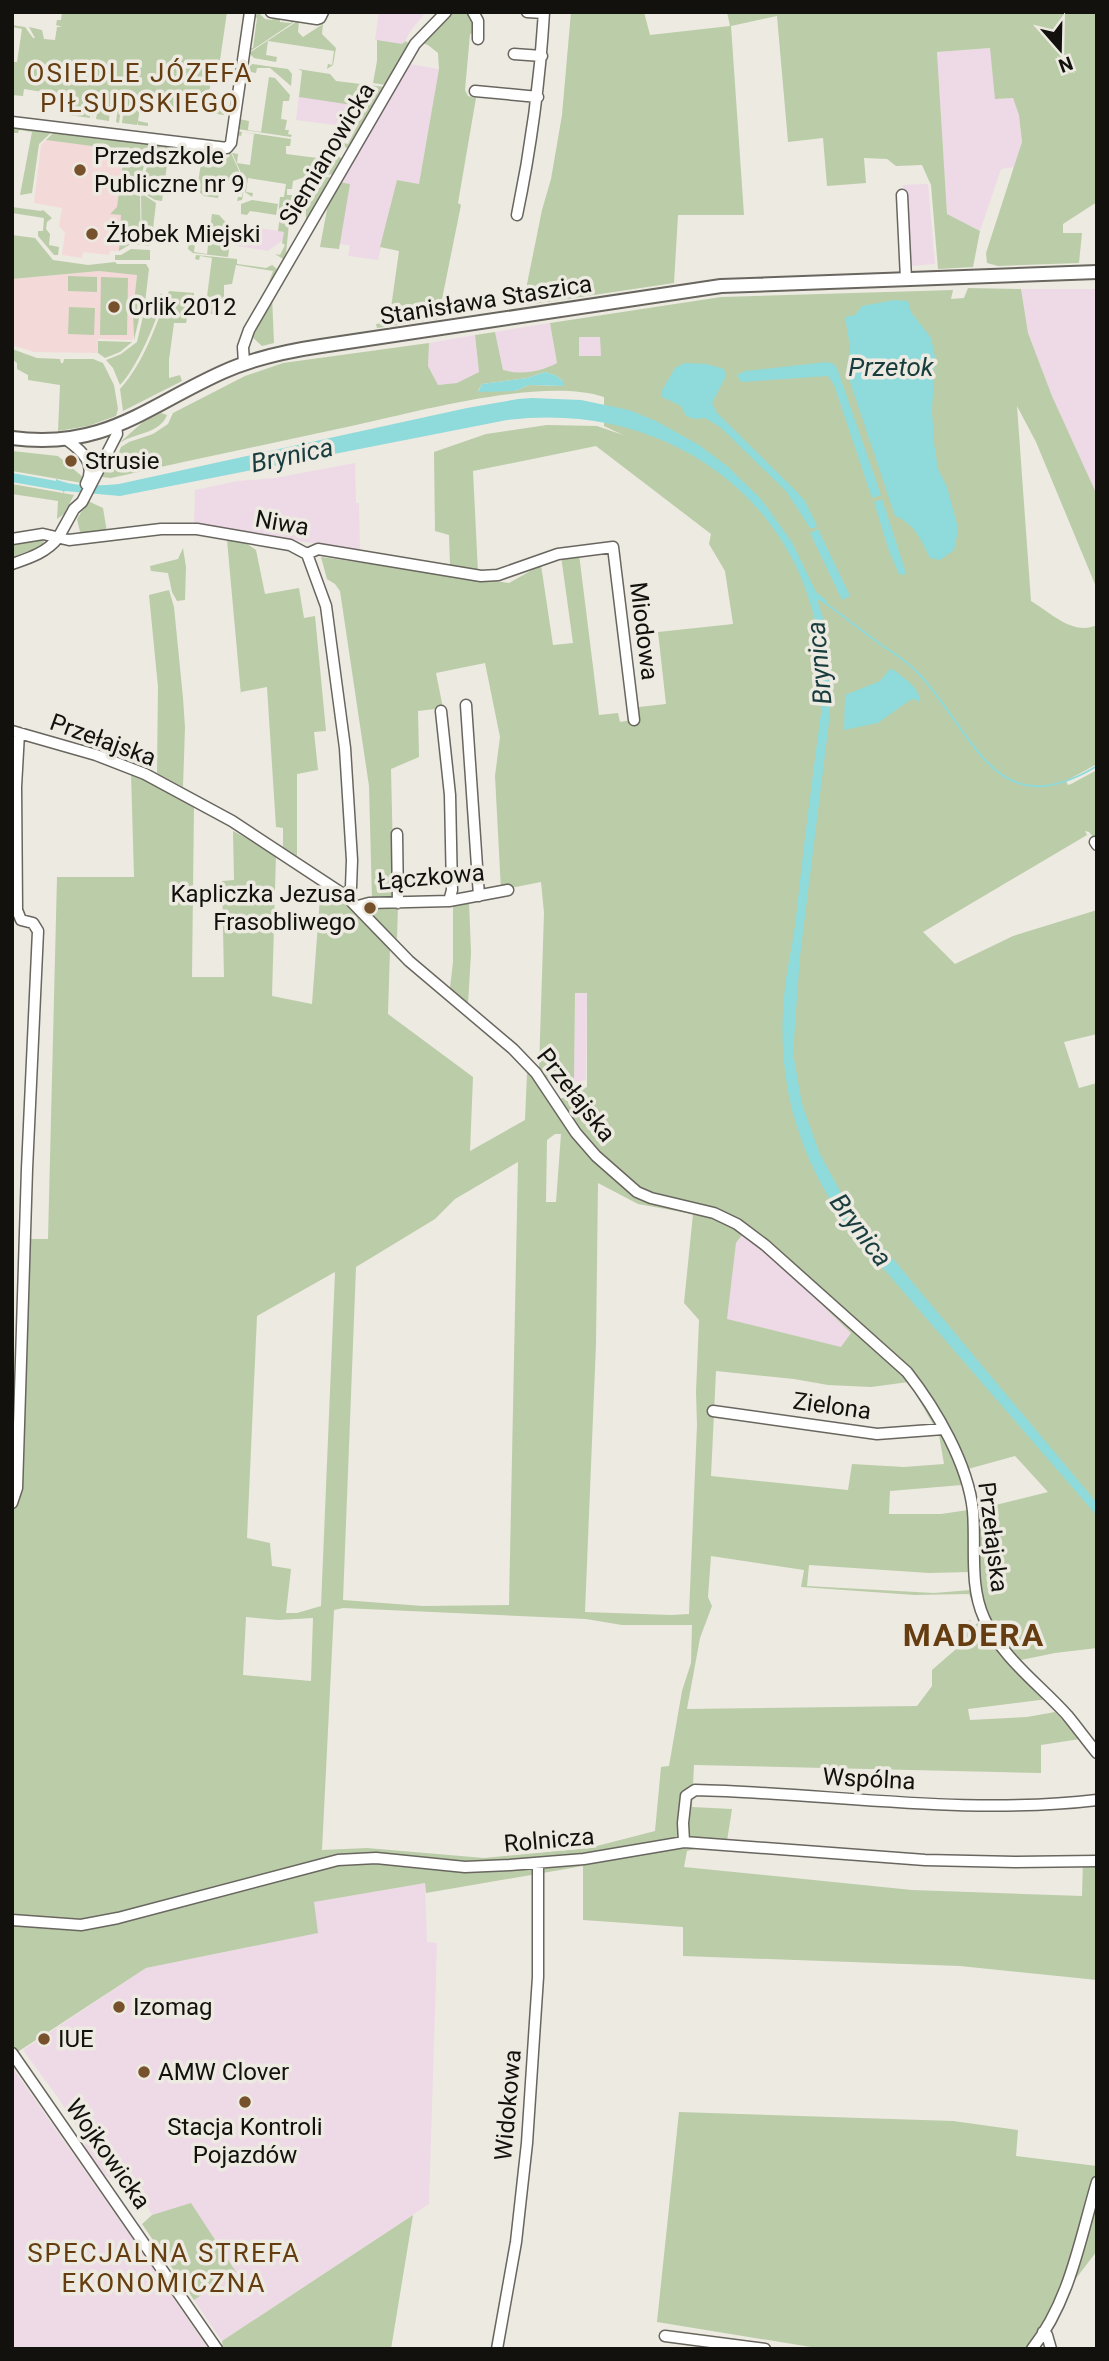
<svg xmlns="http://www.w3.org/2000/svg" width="1109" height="2361" font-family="Roboto,sans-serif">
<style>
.industrial{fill:#eed9e7}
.education{fill:#f4d9d9}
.green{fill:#bbcca8;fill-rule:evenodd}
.water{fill:#8fdada}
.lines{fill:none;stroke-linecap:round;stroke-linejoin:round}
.stream{stroke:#8fdada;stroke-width:2}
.minor-casing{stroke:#69665f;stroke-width:13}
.major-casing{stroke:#69665f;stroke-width:16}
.minor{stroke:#fff;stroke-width:10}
.major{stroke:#fff;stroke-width:12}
.poi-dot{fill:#76512c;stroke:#edeae1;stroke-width:2.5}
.labels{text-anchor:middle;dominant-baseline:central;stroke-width:7;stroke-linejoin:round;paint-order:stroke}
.street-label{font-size:24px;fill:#12110e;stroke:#edeae1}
.poi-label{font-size:24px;fill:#12110e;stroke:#edeae1;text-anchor:start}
.neighbourhood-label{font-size:26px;letter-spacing:2px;fill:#653d10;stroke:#edeae1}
.water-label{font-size:26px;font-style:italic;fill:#193d3e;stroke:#edeae1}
.district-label{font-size:32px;font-weight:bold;letter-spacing:2px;fill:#653d10;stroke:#edeae1}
</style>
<rect width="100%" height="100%" fill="#edeae1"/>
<path class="industrial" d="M379 12H426L411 30 403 45 375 40Z
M991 48 995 99 1013 98 1019 115 1022 142 1015 167 1001 169 980 231 947 214 937 52Z
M409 64 439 69 419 184 397 180 378 260 348 256 350 245 339 244 350 184 339 182Z
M299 95 361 104 359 124 355 122 343 126 296 120Z
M928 184 935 264 909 266 903 185Z
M240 225 285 232 284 239 268 251 237 246Z
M1021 289H1097V495L1052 396 1028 333Z
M550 323 557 363 549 368 517 374 503 370 495 332Z
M475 335 479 372 458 383 438 385 428 366 429 343Z
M601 336V356H579V337Z
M355 463 356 503H359L360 551 194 524 195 490 238 481 275 478Z
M587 992 586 1080 574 1082 575 993Z
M742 1235 786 1270 851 1333 841 1347 726 1319 736 1243Z
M425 1883 427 1942 437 1943 429 2204 222 2341 194 2300 236 2272 190 2204 152 2215 148 2207 141 2208 139 2197 91 2166 85 2150V2141L59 2099 23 2050 146 1968 317 1933 313 1902Z
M12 2067 164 2284 208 2349H12Z"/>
<path class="education" d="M46 140 119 149 124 153 117 209 110 213 122 215 119 251H110L109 255 83 252 82 258 62 255 65 233 59 226 62 208 34 203 41 145Z
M99 271 137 274 133 340 98 339V353L34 352 12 345V279Z"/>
<path class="green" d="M62 12H227L220 60H213L208 105 226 109 224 115 191 110 190 114 140 107 138 121 148 123V126L138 125V122L137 125 122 123 125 100H122L119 123 116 122 118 108H110L109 121 96 119 100 96H96L92 118V106H87L86 115 90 116V118L76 116 79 93 75 116 68 115V110H73L74 97 24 89 23 96 12 95 14 62H17L22 29 12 27V25L25 27 33 38H35L29 27 42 30 44 39 55 40 57 27H62L56 25 57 20H61Z
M451 12H467L475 23V33L470 34 465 90 468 96 476 98 458 203 461 205 438 319 377 328 376 324 389 322 399 251 380 247 397 180 419 184 439 69 438 53 428 45 419 42Z
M571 12H644L650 35 730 26 727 12H1097V202L1063 224V233H1082L1079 263 998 266 987 263 986 253 1022 142 1019 115 1013 98 995 99 990 48 937 52 947 214 980 231 973 267 938 269 931 185 922 165 896 166 887 159 864 158 866 183 827 186 823 138 788 142 777 16 731 26 744 215H678L674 283 527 305V284L542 210 551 179 562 115Z
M259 13 265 19 272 20 274 17H280V22L291 23 293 17 300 18 249 52 248 48H253L257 18 254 17Z
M299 20 298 32 303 37 323 24 322 34 336 48 333 65 327 69 328 64 332 65 334 51 268 41 266 55 277 57 276 62 254 58 249 53Z
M377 40 402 44 406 41 409 44 386 85 373 83 377 61Z
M252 64 288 69 292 74 291 86 270 68H257L256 73 246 71Z
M298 69 330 74 336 81 385 87 349 149 345 147 344 143 348 144 358 124 355 122 359 106 299 97 302 71Z
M269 77 275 78 290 95 289 101H283L281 119 287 120 285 130H289L288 134 292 135 291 137 237 129 239 119 249 121 248 130 261 132Z
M16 125 54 130 39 144 32 193 20 195 32 132 19 130 18 133H12V129Z
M55 131 93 138 152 140 140 179 133 182 131 186 133 193 140 196 141 245 131 244 119 251 121 215 110 214 117 207 124 155 122 150 46 140Z
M236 131 291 139 290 146H286V154L333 160 337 155 343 160 334 174 305 177 293 181 292 189H287V195H292L286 253 283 259 275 254 280 255 285 245 282 243 284 232 278 231 280 216 278 215 280 197H284L286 184 248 178 246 192 253 193 252 197 245 192 246 184 232 153 238 154 237 163 250 165 254 134 242 132 241 136 236 135Z
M155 141 188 146 193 159 183 157V153L169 151 162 201 155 200 145 194 147 186 143 180Z
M210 150 213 155 227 158 230 156 228 153H231L245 184 242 200 237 201 238 197H242L244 183 210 179 208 193 219 194 218 198 204 196 197 190 202 156Z
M328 177 332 178 306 221 305 189H315L316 179Z
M339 182 350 184 339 249 320 247 328 204Z
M144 195 156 203 153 229 166 231 167 227 171 228V230L149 246 142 245 141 196Z
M252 200 278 204 276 215 250 211 247 215 241 214V204Z
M12 207 41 211 43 210 52 218 47 222 46 229 50 234 49 245 59 247 58 255H54L38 236V231H43L44 218 12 213Z
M212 214 219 215 232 229 228 257 193 253 188 249 189 242 195 243 194 252 207 254Z
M12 235 35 238 53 260 88 265 115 262 117 264H146L149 269 145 303 142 306 134 340 133 312 137 275 99 271 12 279Z
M131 249 150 250V260H115V255H121Z
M196 255 237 259V264L266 268 272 265 277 269 267 288 273 271 236 265 232 284 224 285V299H220L216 314 188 313 186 323H174L169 360V378L180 375 182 381 123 411 120 389C145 361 156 325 169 291L194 293 193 302 206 304 212 258 200 256 199 260 195 259Z
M68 276 97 277V292L68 291Z
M101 277 128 278 127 335H100Z
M968 288 1021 289 1028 333 1052 396 1097 495V589L1036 442 1017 406 1031 601C1051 613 1073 636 1097 625V764L1066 781 1068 785 1071 784 1097 770V841L1089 832 1085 831 1087 835 923 932 955 964 1013 936 1097 910V1034L1064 1042 1079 1088 1097 1083V1648L1055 1653 1021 1660 1056 1698 968 1709 970 1720 1027 1717 1055 1712 1080 1739 1041 1745V1773L694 1765 692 1807 732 1809 727 1841 687 1851 684 1867 912 1890 1082 1896 1083 1858 1097 1857V1980L960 1966 683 1956V1927L583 1920V1866L426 1893 425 1883 314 1902 318 1933 146 1968 13 2055 12 1466H15L20 1239H48L57 877H134L131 773 144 778 194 804 192 977H224L222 881 234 880 233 831 276 854 272 996 312 1004 321 884 353 905 390 949 388 1014 473 1077 470 1151 525 1120 527 1073 539 1084 564 1121 572 1116 560 1099 587 1087V993H575L574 1082C554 1087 552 1084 539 1069L544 913 541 882 501 890 495 776 500 737 485 663 436 673 443 708 418 711 419 757 391 769 394 900H372L369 786 340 591 335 584 327 579 321 557 509 583 541 565 553 645 573 643 561 556 579 554 599 715 618 713 620 722 632 720 630 708 666 704 658 632 733 624 725 571 709 544 711 534 596 446 473 471 478 573 450 565 449 535 435 531 434 452 486 434 547 425 597 426 623 435 604 426V397C542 377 420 411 356 425 274 443 192 460 111 478L101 477 102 474 116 460 121 447 129 442 153 434 168 424 173 413 245 376 283 363 429 343 428 366 438 385 457 383 479 372 475 335 495 332 503 370C521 375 540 372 557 363L550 323 721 297 953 290 951 299 964 298ZM579 337H600L601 356H579ZM545 372 555 375 563 381V386L529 385 515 391H478L482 384 527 378ZM555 1134H561L556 1202H546L547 1140ZM518 1162 509 1605 423 1606 343 1600 356 1267 435 1219 455 1199ZM598 1183 638 1204 693 1214 684 1303 699 1320 696 1392 697 1425 689 1614 671 1615 585 1612 596 1344ZM742 1235 786 1270 851 1333 841 1347 727 1319 736 1243ZM335 1272 321 1606 297 1613H286L291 1569 272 1566 270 1543 247 1538 257 1316ZM716 1371 794 1379 828 1385 871 1387 909 1382 939 1435 944 1464 904 1467 852 1464 848 1490 711 1476ZM1015 1456 1048 1492 979 1509 968 1469ZM962 1485 968 1510 941 1514H889L890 1491ZM711 1556 804 1570 801 1587 915 1595 969 1594 980 1622 974 1625 970 1620 954 1631 963 1643 932 1670V1686L917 1706 687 1709 700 1638 712 1606 708 1597ZM809 1565 929 1573 970 1572 971 1590 934 1593 807 1586ZM343 1608 586 1619 622 1625H692L691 1663 682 1691 669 1766 661 1767 655 1831 589 1848 484 1858 367 1848 322 1850 334 1610ZM246 1617 278 1620 313 1618 311 1681 243 1675Z
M162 293C163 311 135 371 120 385L113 368 106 360 121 354 137 342 145 308Z
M272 296 274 343 262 346 252 337Z
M69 307 95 308 94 335 68 334Z
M98 341 132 342 120 352 105 358 98 353Z
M12 349 37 358 60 359 61 363H63L64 359H93L103 363 114 385 118 409 116 416 88 426 58 431 60 385 28 380V375L17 369V363L12 359Z
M161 413 167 415C160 434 133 433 118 444L143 422Z
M12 451 58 456 84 478 82 483 12 471Z
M12 484 74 495 64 514 57 519 58 501 12 494Z
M88 501 103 508 107 532 81 536 77 519Z
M39 539 44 541 42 546 12 557V543Z
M227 540 243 541 256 550 265 594 299 588 304 618 315 616 326 731 314 732 318 770 297 774V856L283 847V828L276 827 267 687 241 692V695Z
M183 548 186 567 185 600 177 601 172 592 168 573 151 571 150 566 178 559Z
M169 590 174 607 183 698 185 727 183 787 157 773 158 687 149 595Z
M469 901 471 953 468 1004 450 988 453 962V904Z
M398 905 397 939 364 908Z
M679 2112 953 2121 1018 2130 1016 2156 1097 2166V2251L1054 2307 1029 2349H823L657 2322Z
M191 2203 236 2272 194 2300 142 2224 152 2215Z
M413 2215 391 2349H223L222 2341Z"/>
<path class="water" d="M894 300 908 301 911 312 931 338 935 357 932 411 934 443 938 469 947 487 957 524 958 531 954 550 940 560 930 558C921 540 915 524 895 516L847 373 850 347 845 317 855 315 862 306Z
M827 362 834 364 837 368 881 495 872 498 834 385 828 376 741 382 737 375 745 371Z
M685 363 706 364 724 369 726 376 712 403 717 413 797 492 805 501 817 526 815 528H810L786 491 720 427 705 418 695 419 686 416 681 406 662 397 661 392 675 368Z
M545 372 555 375 563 381V386L529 385 515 391 478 392 482 384 527 378Z
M532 398 581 400 629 410 656 421 699 445 727 466 761 499 792 542 816 592 827 601 825 604 817 599 823 618 830 668H832L830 671V714L800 956 793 1053 802 1104 820 1154 847 1204 1097 1503V1516L850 1230C799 1159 776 1084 784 997 786 971 793 944 796 918 803 850 812 781 821 713 838 528 687 397 507 420L120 496 65 491 63 493V491L12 482V473L56 481V479C72 487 100 486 119 484L467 408 518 399Z
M882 499 906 573 903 575 899 574 889 551 874 502Z
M818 529 850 596 842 600 810 533Z
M890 669 894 670C906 680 920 687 920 703L915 699 910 700 878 723 844 730 845 695 880 681Z"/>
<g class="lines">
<path class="stream" d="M824 602C843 616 861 630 880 644 893 653 907 661 918 673 975 733 994 828 1097 766"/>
<defs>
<path id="minor" d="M271 12 317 19 320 18 323 12
M473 12 478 21V39
M527 12 544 13
M514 54 542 56
M475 91 538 97
M12 122 227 148 231 143 250 12
M902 195 906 279
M517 215C531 148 540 81 544 12
M244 363 243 347 249 330 415 44 446 12
M67 440C82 451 97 464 86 484
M12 539 43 534 69 540 161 529H197L290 545 307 554
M307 554 318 549 481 576 498 575 558 554 613 547 634 720
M307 554 326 606 345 748 352 860 351 887 346 896
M12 564C29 558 46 553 58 538L74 509 82 502 117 434 116 427
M466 705 479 896
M441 711 450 795 452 890 449 901
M12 731 96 755 145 774 232 821 346 896 409 961 513 1049 536 1073 576 1133 596 1156 637 1192 651 1198 714 1213 737 1224 765 1245 907 1372C936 1409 968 1464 973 1511 976 1546 969 1585 984 1618 1002 1658 1038 1683 1067 1715 1077 1727 1087 1741 1097 1753
M397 834 398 903
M1095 842 1097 845
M358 906 369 903 449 901 508 890
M713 1411 877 1434 944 1429
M12 1503 17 1488 27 1169 38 931 33 923 21 920 17 910 16 787 19 733
M684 1842 683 1823 686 1796 695 1790C828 1793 963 1816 1097 1800
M12 1920 81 1925 118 1918 338 1860 376 1858 465 1867 510 1865 584 1859 684 1842 925 1860 1015 1862 1097 1861
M12 2053 217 2349
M1043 2332 1047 2335 1051 2349
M665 2336 765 2349
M497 2349 516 2242 527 2143 538 1977V1863
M1032 2349C1070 2301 1080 2239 1097 2182"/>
<path id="major" d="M12 438C105 450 145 407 223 372 254 358 287 351 321 346L721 286 1097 272"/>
</defs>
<use href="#minor" class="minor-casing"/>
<use href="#major" class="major-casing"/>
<use href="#minor" class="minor"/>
<use href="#major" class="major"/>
</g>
<g class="poi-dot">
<circle cx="80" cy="170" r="7"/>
<circle cx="92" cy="234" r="7"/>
<circle cx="114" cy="307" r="7"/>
<circle cx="71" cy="461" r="7"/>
<circle cx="370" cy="908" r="7"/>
<circle cx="119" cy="2007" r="7"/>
<circle cx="44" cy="2039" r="7"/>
<circle cx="144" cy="2072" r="7"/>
<circle cx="245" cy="2102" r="7"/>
</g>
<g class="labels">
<g class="street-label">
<text transform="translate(327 154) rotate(-59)">Siemianowicka</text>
<text transform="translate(486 300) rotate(-9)">Stanisława Staszica</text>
<text transform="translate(282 523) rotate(10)">Niwa</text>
<text transform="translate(644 631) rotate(83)">Miodowa</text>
<text transform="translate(103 740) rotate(20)">Przełajska</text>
<text transform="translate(431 877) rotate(-5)">Łączkowa</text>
<text transform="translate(576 1095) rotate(52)">Przełajska</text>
<text transform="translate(832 1406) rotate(8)">Zielona</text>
<text transform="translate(993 1537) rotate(83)">Przełajska</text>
<text transform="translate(869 1779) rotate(3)">Wspólna</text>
<text transform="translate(549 1840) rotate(-5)">Rolnicza</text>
<text transform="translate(508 2105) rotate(-85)">Widokowa</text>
<text transform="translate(108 2154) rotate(55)">Wojkowicka</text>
</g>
<g class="poi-label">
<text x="94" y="156">Przedszkole<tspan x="94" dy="28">Publiczne nr 9</tspan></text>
<text x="106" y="234">Żłobek Miejski</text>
<text x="128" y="307">Orlik 2012</text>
<text x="85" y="461">Strusie</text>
<text x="356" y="894" text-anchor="end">Kapliczka Jezusa<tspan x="356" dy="28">Frasobliwego</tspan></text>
<text x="133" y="2007">Izomag</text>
<text x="58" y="2039">IUE</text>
<text x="158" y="2072">AMW Clover</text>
<text x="245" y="2127" text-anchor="middle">Stacja Kontroli<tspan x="245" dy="28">Pojazdów</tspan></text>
</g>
<g class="neighbourhood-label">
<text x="140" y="73">OSIEDLE JÓZEFA<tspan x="140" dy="30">PIŁSUDSKIEGO</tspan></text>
<text x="164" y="2253">SPECJALNA STREFA<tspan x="164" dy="30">EKONOMICZNA</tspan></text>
</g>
<g class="water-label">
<text x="891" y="367">Przetok</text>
<text transform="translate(292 455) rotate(-12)">Brynica</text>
<text transform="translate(819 663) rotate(-95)">Brynica</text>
<text transform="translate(861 1230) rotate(53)">Brynica</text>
</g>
<g class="district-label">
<text x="974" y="1635">MADERA</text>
</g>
</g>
<rect width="1109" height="2361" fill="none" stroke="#12110e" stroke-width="28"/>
<g transform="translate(1060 49) rotate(160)" stroke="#edeae1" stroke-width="5" paint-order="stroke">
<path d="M0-5L12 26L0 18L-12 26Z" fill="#12110e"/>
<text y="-10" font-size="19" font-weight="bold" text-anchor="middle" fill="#12110e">N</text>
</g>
</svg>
